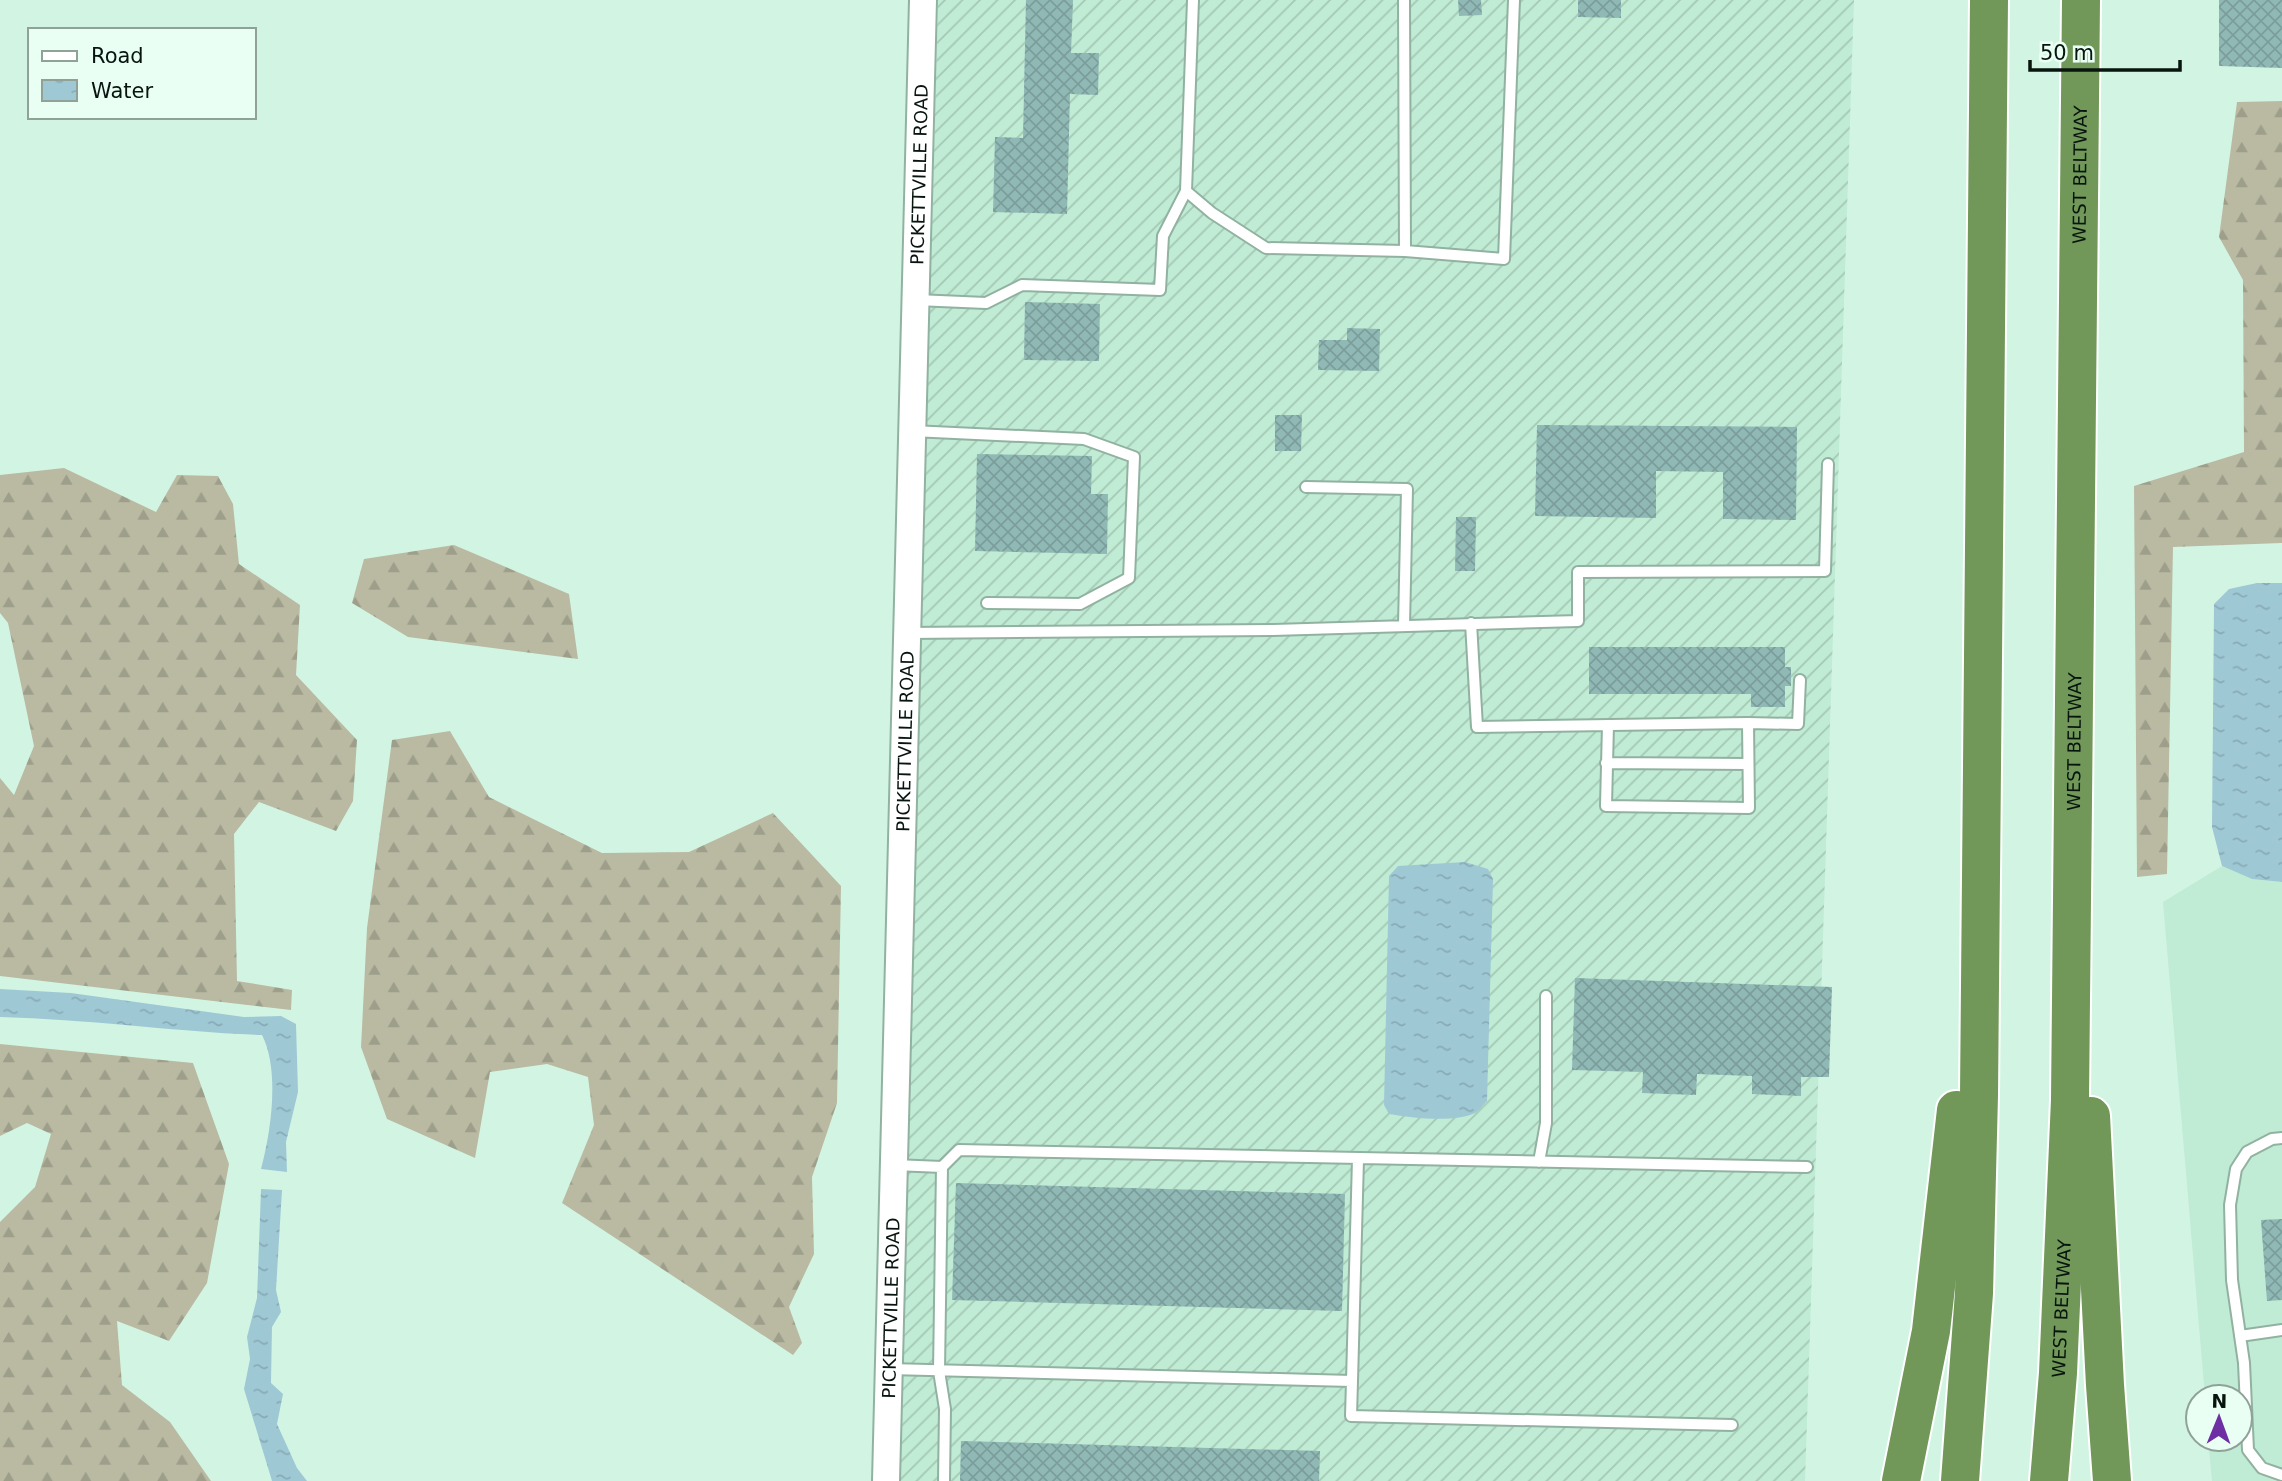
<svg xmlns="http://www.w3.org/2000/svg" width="2282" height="1481" font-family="'DejaVu Sans',sans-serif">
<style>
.built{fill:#c0ebd4}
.industrial{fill:url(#industrial-furrows)}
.forest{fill:url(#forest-firs)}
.water{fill:url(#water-ripples)}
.building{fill:url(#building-cross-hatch)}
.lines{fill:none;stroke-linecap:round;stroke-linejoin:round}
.service-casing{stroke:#91b2a1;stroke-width:14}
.tertiary-casing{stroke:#91b2a1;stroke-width:30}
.motorway-casing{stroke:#fff;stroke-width:42}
.service{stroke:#fff;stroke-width:10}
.tertiary{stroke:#fff;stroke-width:26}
.motorway{stroke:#719859;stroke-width:38}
.labels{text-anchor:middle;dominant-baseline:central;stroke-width:5;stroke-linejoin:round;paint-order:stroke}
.street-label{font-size:18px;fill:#08140e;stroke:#eafff4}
</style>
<defs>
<pattern id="industrial-furrows" width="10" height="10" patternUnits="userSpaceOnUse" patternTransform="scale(1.75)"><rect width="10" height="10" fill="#c0ebd4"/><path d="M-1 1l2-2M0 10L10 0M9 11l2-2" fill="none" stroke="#a4c9b5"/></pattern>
<pattern id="forest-firs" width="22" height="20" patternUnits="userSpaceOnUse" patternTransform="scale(1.75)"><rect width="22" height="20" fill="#babaa3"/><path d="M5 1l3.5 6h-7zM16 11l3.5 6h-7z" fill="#9e9f8b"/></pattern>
<pattern id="water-ripples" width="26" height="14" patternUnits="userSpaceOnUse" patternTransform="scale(1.75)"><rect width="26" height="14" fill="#9fc8d5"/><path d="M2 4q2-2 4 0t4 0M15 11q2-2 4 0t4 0" fill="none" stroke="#87abb6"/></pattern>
<pattern id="building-cross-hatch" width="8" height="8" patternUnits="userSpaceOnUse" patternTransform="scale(1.75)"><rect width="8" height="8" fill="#90b9b6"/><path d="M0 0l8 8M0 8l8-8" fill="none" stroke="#7b9e9b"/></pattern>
</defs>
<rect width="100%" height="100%" fill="#d2f5e3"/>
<path class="built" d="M2222 866 2252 879 2282 882V1481H2212L2208 1439H2240V1397H2205L2163 902Z"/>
<path class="industrial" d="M938 0H1854L1805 1481H899Z"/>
<path class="forest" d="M2282 101V543L2173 547 2167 874 2137 877 2134 486 2244 452 2243 280 2219 237 2237 102Z
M64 468 156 512 177 475 218 476 233 504 239 564 300 605 296 675 357 740 353 801 336 831 259 802 234 834 237 981 292 990 291 1010 0 976V778L14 795 34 746 8 623 0 613V475Z
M454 545 569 594 578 659 408 637 352 603 364 559Z
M450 731 489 797 602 853 689 852 773 813 841 886 837 1103 812 1177 814 1254 789 1307 802 1343 793 1355 562 1203 594 1125 588 1077 547 1064 490 1072 475 1158 387 1119 361 1047 367 928 392 740Z
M0 1044 193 1063 229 1164 207 1283 169 1341 117 1321 122 1385 170 1422 211 1481H0V1222L35 1187 51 1134 27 1123 0 1136Z"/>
<path class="water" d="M2257 583H2282V882L2252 879 2222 866 2212 827 2214 604 2229 589Z
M1465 862 1488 869 1493 879 1487 1101C1483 1105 1479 1111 1475 1113 1454 1123 1412 1118 1389 1114L1384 1105 1389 876 1398 866Z
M0 989 71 993 244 1017 281 1016 296 1024 298 1092 286 1142 287 1172 261 1169C271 1132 280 1070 262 1035 174 1032 88 1019 0 1017Z
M261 1189 282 1190 276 1290 281 1312 272 1327 271 1383 283 1394 277 1424 297 1468 307 1481H272L244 1389 250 1359 247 1337 257 1298Z"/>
<path class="building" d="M1026 0H1073L1071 53H1099L1098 95 1070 94 1067 214 993 212 995 137 1023 138Z
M1458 0H1481L1482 15 1459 16Z
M1578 0H1621V18L1578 17Z
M2219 0H2282V68L2219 66Z
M1025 302 1100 304 1099 361 1024 360Z
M1347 328 1380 329 1379 371 1318 370 1319 340H1347Z
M1275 415H1302L1301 451H1275Z
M1537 425 1797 427 1796 520 1723 519V472L1656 471V518L1535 516Z
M977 454 1092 456 1091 494H1108L1107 554 975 551Z
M1456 517H1476L1475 571H1455Z
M1589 647H1785V667H1791V686H1785V707H1751V694H1589Z
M1575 978 1832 987 1829 1077H1801V1096L1752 1094V1076L1697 1074 1696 1095 1642 1093 1643 1072 1572 1070Z
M956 1183 1345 1194 1342 1311 952 1300Z
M2282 1219V1300L2267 1301 2261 1220Z
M961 1441 1320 1451 1319 1481H960Z"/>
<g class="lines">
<defs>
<path id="service" d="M1193 0 1186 191 1212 213 1266 248 1405 251 1504 259 1514 0
M1404 0 1405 251
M916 300 986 303 1022 285 1160 290 1163 236 1186 191
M912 431 1084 439 1134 457 1129 578 1080 604 987 603
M1306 487 1407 489 1404 626
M1471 623 1477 727 1748 723 1749 808 1606 806 1608 725
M907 633 1273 630 1578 621V572L1825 571 1828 464
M1748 723 1798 724 1800 680
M1606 763 1748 764
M2282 1138 2272 1139 2247 1152 2236 1169 2230 1205 2232 1280 2244 1363 2248 1450 2262 1468 2282 1475
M1539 1162 1546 1123V996
M894 1165 942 1167 959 1150 1807 1167
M942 1167 939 1371 945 1409 944 1481
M2240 1336 2282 1330
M889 1369 1352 1381 1351 1416 1732 1425
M1352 1381 1358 1159"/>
<g id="tertiary">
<path id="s1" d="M886 1481 923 0"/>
</g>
<g id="motorway">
<path d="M2091 1116 2105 1385 2112 1481"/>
<path d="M1901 1481 1931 1331 1956 1110"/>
<path d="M1960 1481 1974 1293 1979 1095 1989 0"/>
<path id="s2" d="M2049 1481 2058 1373 2070 1100 2081 0"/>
</g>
</defs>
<use href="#service" class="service-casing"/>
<use href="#tertiary" class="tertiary-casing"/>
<use href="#motorway" class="motorway-casing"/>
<use href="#service" class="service"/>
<use href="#tertiary" class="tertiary"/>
<use href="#motorway" class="motorway"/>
</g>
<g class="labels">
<g class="street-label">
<text stroke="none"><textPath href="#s1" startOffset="1307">PICKETTVILLE ROAD</textPath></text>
<text stroke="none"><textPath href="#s2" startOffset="1307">WEST BELTWAY</textPath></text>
<text stroke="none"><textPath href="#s1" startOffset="740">PICKETTVILLE ROAD</textPath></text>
<text stroke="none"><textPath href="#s2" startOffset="740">WEST BELTWAY</textPath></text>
<text stroke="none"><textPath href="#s1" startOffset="173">PICKETTVILLE ROAD</textPath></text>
<text stroke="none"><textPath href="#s2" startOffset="173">WEST BELTWAY</textPath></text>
</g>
</g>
<rect x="28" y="28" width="228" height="91" fill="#eafff4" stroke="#90a198" stroke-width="2"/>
<rect x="42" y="51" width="35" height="10" fill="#ffffff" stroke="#90a198" stroke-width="2"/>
<text x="91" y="63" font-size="21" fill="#08140e">Road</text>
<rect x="42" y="80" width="35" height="21" fill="url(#water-ripples)" stroke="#90a198" stroke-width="2"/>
<text x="91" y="98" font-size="21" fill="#08140e">Water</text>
<g transform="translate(2219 1418) rotate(1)"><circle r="33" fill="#eafff4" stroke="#90a198" stroke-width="2"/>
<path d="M0-5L12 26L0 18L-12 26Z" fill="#6e2fa4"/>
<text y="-10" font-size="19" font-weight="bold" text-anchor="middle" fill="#08140e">N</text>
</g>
<path d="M2030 60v10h150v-10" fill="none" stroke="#08140e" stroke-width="3.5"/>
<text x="2040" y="60" font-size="21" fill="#08140e" stroke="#eafff4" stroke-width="5" paint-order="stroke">50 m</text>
</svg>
